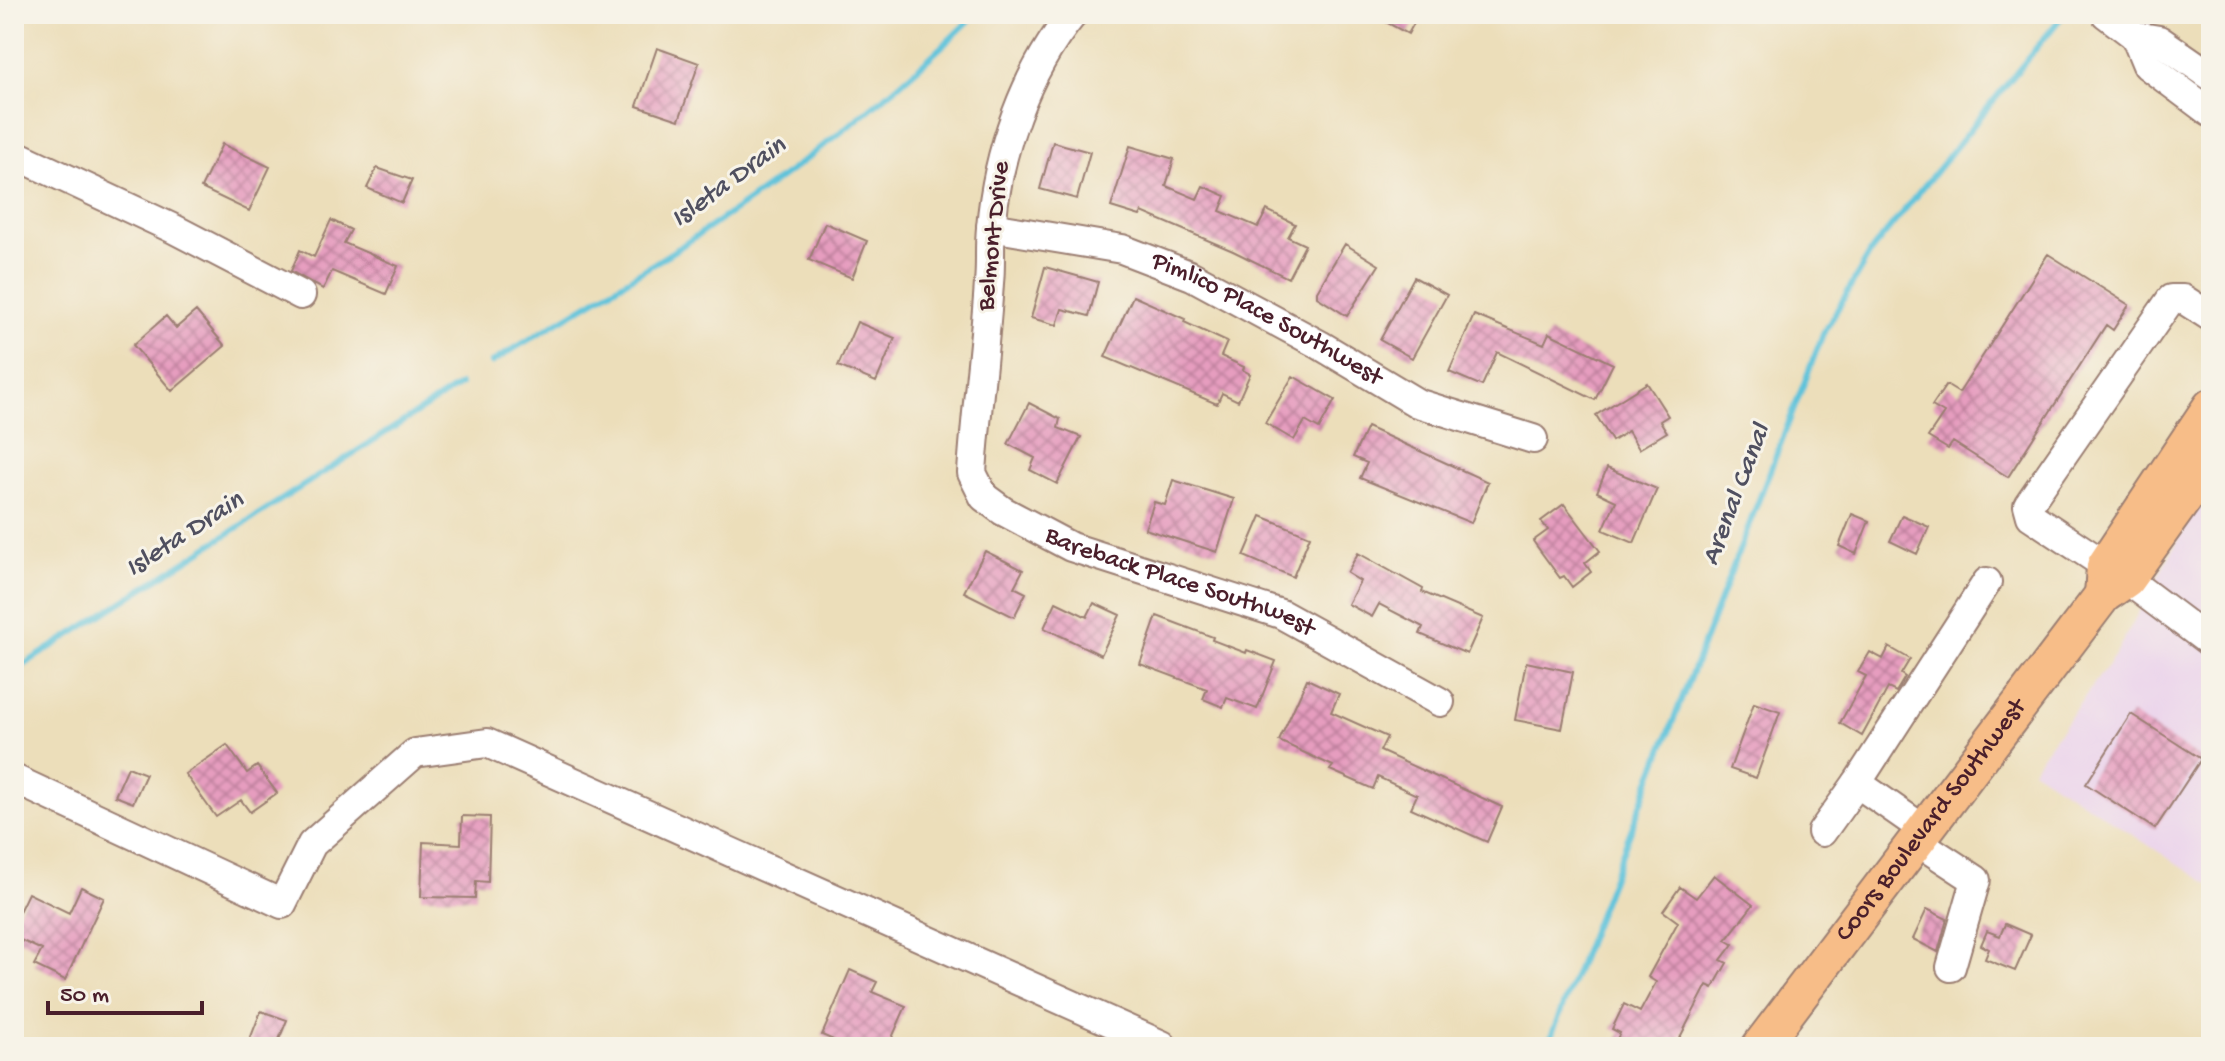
<svg xmlns="http://www.w3.org/2000/svg" width="2225" height="1061" font-family="'Gochi Hand',sans-serif">
<style>
.built{fill:#ead1ec}
.lines{fill:none;stroke-linecap:round;stroke-linejoin:round}
.stream{stroke:#5dc2da;stroke-width:6}
.building{fill:url(#building-cross-hatch)}
.minor-casing{stroke:#9b7e72;stroke-width:32}
.major-casing{stroke:#9b7e72;stroke-width:40}
.minor{stroke:#fff;stroke-width:28}
.major{stroke:#f7bd88;stroke-width:36}
.labels{text-anchor:middle;dominant-baseline:central;stroke-width:6;stroke-linejoin:round;paint-order:stroke}
.street-label{font-size:26px;fill:#4a1f2b;stroke:#f7f3e8}
.water-label{font-size:28px;font-style:italic;fill:#505060;stroke:#f7f3e8}
</style>
<defs>
<pattern id="building-cross-hatch" width="8" height="8" patternUnits="userSpaceOnUse" patternTransform="scale(2)"><rect width="8" height="8" fill="#e69dbf"/><path d="M0 0l8 8M0 8l8-8" fill="none" stroke="#bc7f9b"/></pattern>
</defs>
<rect width="100%" height="100%" fill="#f7f3e8"/>
<filter id="ink" filterUnits="userSpaceOnUse"><feTurbulence type="fractalNoise" baseFrequency=".0125" numOctaves="2"/><feDisplacementMap in="SourceGraphic" scale="16" xChannelSelector="R" yChannelSelector="G"/><feConvolveMatrix kernelMatrix="1 2 1 2 8 2 1 2 1" color-interpolation-filters="sRGB"/></filter>
<filter id="wash" filterUnits="userSpaceOnUse"><feTurbulence type="fractalNoise" baseFrequency=".006" numOctaves="4" result="noise"/><feDisplacementMap in="SourceGraphic" scale="32" xChannelSelector="R" yChannelSelector="G"/><feGaussianBlur stdDeviation="1.8" result="paint"/><feColorMatrix in="noise" values="0 0 0 0 0 0 0 0 0 0 0 0 0 0 0 0 0 1.4 0 .05"/><feComposite in="paint" operator="in"/></filter>
<g filter="url(#wash)">
<rect width="100%" height="100%" fill="#ecdeba"/>
<path class="built" d="M2211 486V886L2032 769 2115 655 2200 501Z"/>
<g class="lines">
<path class="stream" d="M491 363C561 319 635 278 704 231 800 167 894 95 976 14
M14 671 460 385
M1547 1047 1823 334 1872 250 2064 14"/>
</g>
<g id="blocks">
<path class="building" d="M1371 14H1419L1408 34Z
M657 48 699 63 679 120 637 106Z
M1053 142 1090 152 1077 199 1040 189Z
M222 144 270 167 249 211 201 188Z
M1130 146 1174 159 1166 186 1197 199 1203 186 1226 196 1220 211 1258 227 1267 210 1295 224 1288 237 1305 245 1288 278 1233 251 1142 212 1140 216 1111 207Z
M377 168 412 180 402 203 367 188Z
M331 220 351 230 344 243 398 266 386 294 332 271 323 289 291 271 300 250 314 257Z
M825 223 867 241 852 278 809 260Z
M1345 244 1379 265 1347 316 1317 297V291Z
M2048 254 2129 305 2113 330 2106 325 2008 477 1953 442 1948 449 1928 437 1944 413 1932 406 1946 385 1959 393Z
M1045 267 1098 282 1089 316 1062 309 1057 325 1031 318Z
M1414 277 1447 295 1412 358 1380 340Z
M1133 296 1185 319 1184 322 1227 342 1221 356 1244 367 1243 370 1250 374 1238 401 1222 393 1217 404 1105 357Z
M196 311 225 346 172 391 133 345 166 316 176 328Z
M1474 315 1544 344 1549 333 1613 364 1595 400 1497 352 1482 386 1449 372Z
M857 322 895 338 876 382 838 366Z
M1293 376 1335 400 1319 429 1305 421 1294 440 1265 423Z
M1647 383 1668 416 1660 421 1667 432 1639 449 1628 431 1612 441 1596 415Z
M1029 403 1060 419 1058 428 1081 437 1057 484 1030 470 1035 458 1008 444Z
M1367 427 1488 482 1471 523 1360 478 1367 463 1353 457Z
M1607 468 1657 489 1634 543 1603 530 1616 501 1597 492Z
M1173 480 1234 499 1217 552 1145 529 1154 502 1165 505Z
M1564 504 1600 551 1585 563 1591 572 1572 587 1564 576 1560 578 1533 541 1548 530 1541 521Z
M1852 514 1869 521 1856 554 1839 546Z
M1902 515 1929 527 1917 554 1890 541Z
M1261 516 1310 536 1293 577 1244 556Z
M985 551 1023 570 1014 587 1026 593 1014 617 964 592Z
M1358 553 1423 589 1422 592 1483 618 1467 654 1420 634 1423 627 1379 604 1372 617 1348 604 1360 581 1347 573Z
M1056 602 1087 617 1094 603 1120 615 1101 655 1044 628Z
M1157 616 1213 637 1212 640 1246 653 1247 650 1276 661 1257 709 1227 698 1223 707 1203 699 1207 689 1140 664Z
M1889 647 1910 659 1901 674 1905 677 1896 692 1888 688 1862 736 1840 723 1866 676 1858 672 1870 652 1883 659Z
M1526 662 1573 672 1562 729 1515 720Z
M1307 679 1339 694 1331 712 1387 737 1380 751 1502 807 1487 842 1411 808 1417 795 1378 777 1373 789 1330 770 1333 766 1279 741Z
M1754 703 1780 712 1756 778 1730 769Z
M2131 714 2201 759 2155 829 2086 784Z
M227 745 247 773 257 766 277 793 250 812 241 800 216 817 185 774Z
M128 767 146 774 133 803 115 796Z
M462 816 490 817 488 882 476 881 475 898 421 897 423 842 461 844Z
M1714 875 1753 905 1726 940 1733 944 1721 960 1727 963 1713 988 1707 985 1675 1047H1613L1620 1033 1612 1029 1624 1004 1640 1012 1656 982 1648 977 1678 922 1663 911 1680 887 1696 898Z
M81 887 104 898 65 980 34 965 42 950 14 937V922L28 893 69 913Z
M1927 909 1947 919 1938 952 1913 939Z
M2005 924 2031 935 2015 971 1985 959 1989 949 1981 945 1987 931 2000 936Z
M850 970 877 982 872 992 906 1006 888 1047H849L822 1035Z
M261 1011 287 1020 276 1047H247Z"/>
</g>
</g>
<g filter="url(#ink)">
<use href="#blocks" fill-opacity="0" stroke="#9b7e72" stroke-width="2"/>
<g class="lines">
<defs>
<g id="minor">
<path id="s1" d="M1073 14C1025 72 997 153 991 228 989 247 991 265 989 283 985 347 976 409 972 473L984 497 1003 511 1071 547 1281 614 1440 702"/>
<path d="M2106 14 2135 36 2159 40 2211 76"/>
<path d="M2135 36 2147 65 2211 113"/>
<path d="M14 154 174 229 301 295"/>
<path id="s2" d="M991 227 1122 249 1192 276 1320 345 1417 403 1533 439"/>
<path d="M2211 317 2183 299H2171L2028 505 2031 516 2126 579 2211 643"/>
<path d="M14 779 282 904 312 844 415 753 487 743 1162 1045"/>
<path d="M1923 829 1857 783 1987 582"/>
<path d="M1822 832 1857 783"/>
<path d="M1915 840 1976 880 1951 967"/>
</g>
<g id="major">
<path d="M2103 595 2105 566 2211 407"/>
<path id="s3" d="M1760 1047 2103 595 2126 579 2211 460"/>
</g>
</defs>
<use href="#minor" class="minor-casing"/>
<use href="#major" class="major-casing"/>
<use href="#minor" class="minor"/>
<use href="#major" class="major"/>
</g>
</g>
<g class="labels">
<g class="street-label">
<text transform="translate(995 236) rotate(-84)">Belmont Drive</text>
<text stroke="none"><textPath href="#s2" startOffset="294">Pimlico Place Southwest</textPath></text>
<text stroke="none"><textPath href="#s1" startOffset="720">Bareback Place Southwest</textPath></text>
<text stroke="none"><textPath href="#s3" startOffset="284">Coors Boulevard Southwest</textPath></text>
</g>
<g class="water-label">
<text transform="translate(729 183) rotate(-36)">Isleta Drain</text>
<text transform="translate(1737 495) rotate(-69)">Arenal Canal</text>
<text transform="translate(185 535) rotate(-33)">Isleta Drain</text>
</g>
</g>
<rect width="2225" height="1061" fill="none" stroke="#f7f3e8" stroke-width="48"/>
<path d="M48 1001v12h154v-12" fill="none" stroke="#4a1f2b" stroke-width="4"/>
<text x="60" y="1001" font-size="24" fill="#4a1f2b" stroke="#f7f3e8" stroke-width="6" paint-order="stroke">50 m</text>
</svg>
